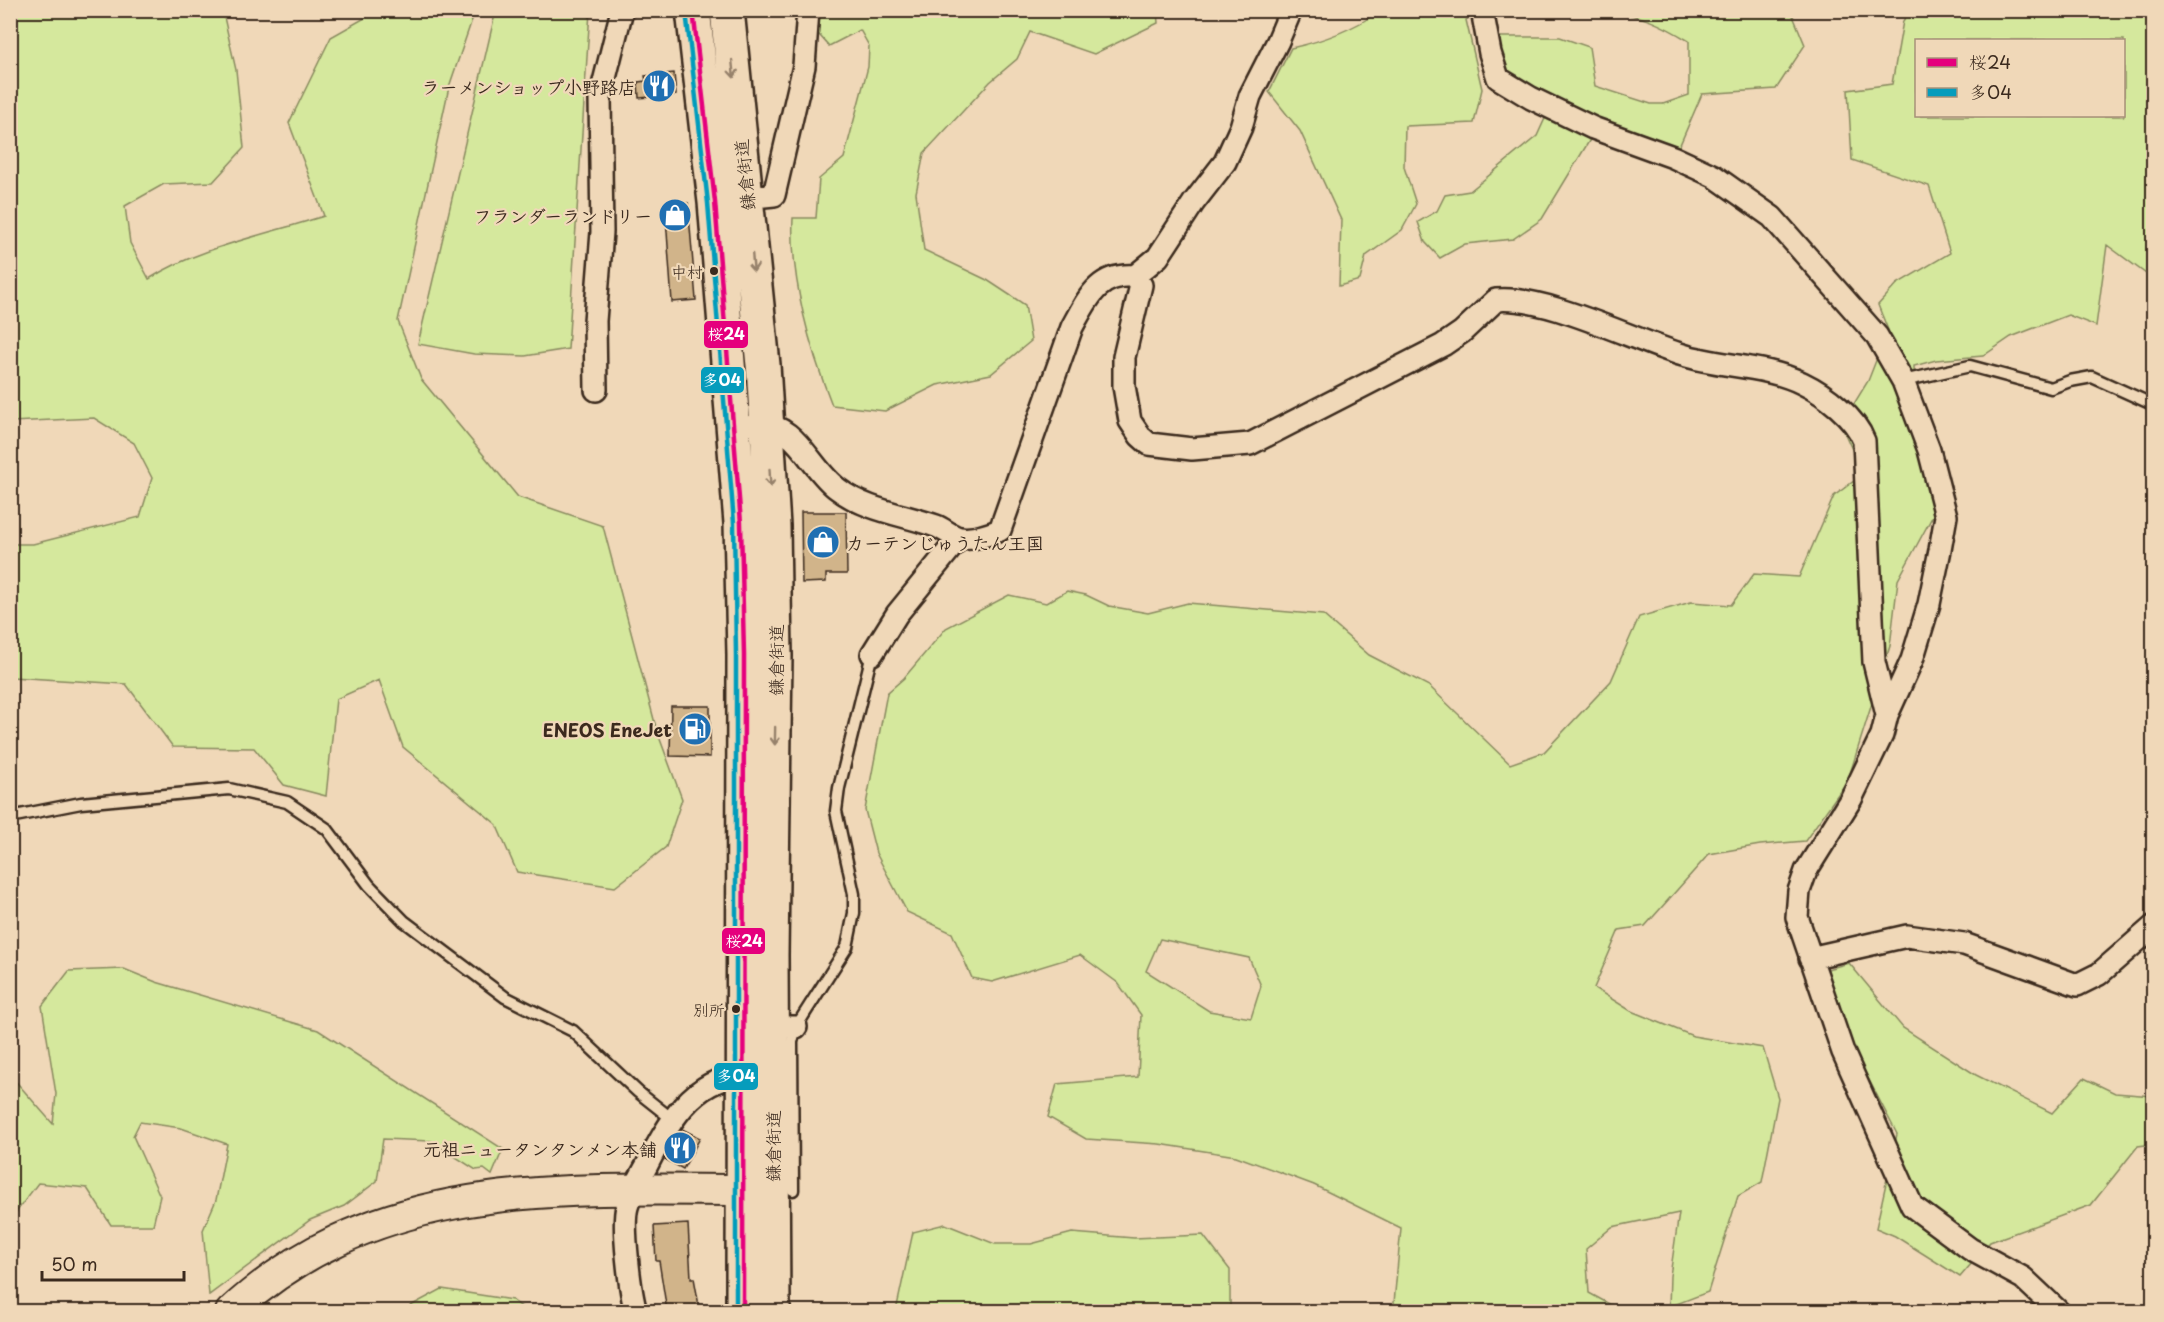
<svg xmlns="http://www.w3.org/2000/svg" width="2164" height="1322" font-family="'Playpen Sans','Klee One',sans-serif">
<style>
.green{fill:#d5e89d;stroke:#88895e;stroke-width:1.5;fill-rule:evenodd}
.building{fill:#d1b48a;stroke:#3b2a1e;stroke-width:1.5}
.lines{fill:none;stroke-linecap:round;stroke-linejoin:round}
.lane-casing{stroke:#3b2a1e;stroke-width:15}
.street-casing{stroke:#3b2a1e;stroke-width:26}
.secondary-casing{stroke:#3b2a1e;stroke-width:34}
.primary-casing{stroke:#3b2a1e;stroke-width:38}
.lane{stroke:#f0d8b8;stroke-width:10}
.street{stroke:#f0d8b8;stroke-width:21}
.secondary{stroke:#f0d8b8;stroke-width:30}
.primary{stroke:#f0d8b8;stroke-width:33}
.bus-1-casing{stroke:#f0d8b8;stroke-width:9}
.bus-2-casing{stroke:#f0d8b8;stroke-width:9}
.bus-1{stroke:#e5007d;stroke-width:4.5}
.bus-2{stroke:#069cbc;stroke-width:4.5}
.oneway{stroke:#96816b}
.bus-dot{fill:#3b2a1e;stroke:#f0d8b8;stroke-width:2}
.labels{text-anchor:middle;dominant-baseline:central;stroke-width:4.5;stroke-linejoin:round;paint-order:stroke}
.bus-label{font-size:16px;fill:#3b2a1e;stroke:#f0d8b8;text-anchor:end}
.poi-label{font-size:18px;font-weight:bold;fill:#3b2a1e;stroke:#f0d8b8;text-anchor:end}
.street-label{font-size:18px;fill:#3b2a1e;stroke:#f0d8b8}
.line-badge{stroke:#f0d8b8;stroke-width:2}
.badge-label{font-size:16px;text-anchor:middle;font-weight:bold;fill:#fff}
</style>
<rect width="100%" height="100%" fill="#f0d8b8"/>
<filter id="ink" filterUnits="userSpaceOnUse"><feTurbulence type="fractalNoise" baseFrequency=".0167" numOctaves="2"/><feDisplacementMap in="SourceGraphic" scale="12" xChannelSelector="R" yChannelSelector="G"/><feConvolveMatrix kernelMatrix="1 2 1 2 8 2 1 2 1" color-interpolation-filters="sRGB"/></filter>
<g filter="url(#ink)">
<path class="green" d="M219 10 224 17 236 70 244 148 213 182 164 184 125 206 130 243 149 279C197 248 268 234 324 216L289 123 331 37 377 11H475L449 87 398 321 421 379 518 497 603 526 657 731 682 799 666 847 615 887 517 872 496 824 403 747 379 680 336 699 326 796 284 785 254 748 173 747 126 684 11 677V544H33L140 517 152 478 134 443 94 418 11 422V11Z
M496 10 590 11 568 349 525 356 474 354 418 344Z
M798 11H1157L1158 23 1094 54 1030 32 1017 59 990 82 924 153 916 193 924 250 987 280 1025 305 1031 341 991 374 937 385 885 411 832 405C810 349 790 278 793 218H816L819 179 844 158 868 67 869 46 860 30 829 46Z
M1380 11H1479L1466 20 1482 89 1474 123 1405 126 1404 167 1416 204 1402 230 1366 256 1360 280 1339 286 1341 220 1300 131 1269 92 1291 48C1324 41 1352 30 1380 11Z
M1609 11H1791L1805 45 1776 89 1702 94 1679 147 1600 123 1542 219 1513 239 1465 244 1440 258 1425 242 1418 222 1437 211 1445 195 1470 191 1537 136 1552 103 1507 76 1497 37H1560L1589 47 1595 86 1651 104H1663L1689 95V41C1663 25 1640 14 1609 11Z
M1909 11H2153V279L2107 245 2096 326 2068 315 2011 337 1983 356 1936 360 1914 366 1916 445 1938 506 1898 580 1890 646 1848 780 1805 841 1760 845 1709 854 1645 926 1619 930 1594 988 1631 1011 1693 1036 1763 1048 1778 1098 1762 1182 1738 1196 1708 1292 1669 1307 1670 1276 1679 1213 1612 1227 1586 1249 1589 1293 1622 1311H1395L1394 1303 1401 1228 1314 1185 1236 1156 1159 1144 1086 1139 1048 1117 1057 1084 1138 1077 1141 1015 1118 983 1080 955 992 982 972 978 952 933 907 912 876 853 865 810 887 693 904 678 946 628 1009 595 1046 603 1067 591 1086 595 1109 606 1148 613 1188 603 1323 615 1369 655 1429 686 1510 764 1544 752 1611 681 1639 617 1691 602 1731 605 1754 574 1799 577 1834 496 1863 474 1841 425 1868 381 1888 330 1878 305 1897 284 1950 253 1929 186 1852 160 1848 90 1892 84 1903 21ZM1916 40H2124V116H1916ZM1160 939 1249 958 1261 986 1251 1018 1209 1011 1146 971Z
M1849 963 1903 1028 1976 1075 2052 1113 2084 1078 2115 1093 2153 1096V1144L2138 1146 2091 1205 1990 1242 1960 1277 1895 1236 1876 1228 1897 1134 1854 1051 1820 971Z
M124 969 156 982 318 1030 503 1149 492 1175 484 1169 476 1170 431 1141 383 1139 377 1181 344 1206 310 1220 209 1295 203 1230 216 1200 227 1144 181 1128 140 1122 133 1136 160 1196 153 1225H111L87 1188 38 1183 11 1219V1076L53 1124 56 1094 42 1006 69 971Z
M945 1224 995 1244H1031L1072 1233 1134 1238 1203 1235 1230 1270V1311H896L913 1232Z
M442 1289 512 1300 527 1311 403 1310Z"/>
<path class="building" d="M674 73 676 95 639 98 638 82 646 81 645 76Z
M688 203 696 300 672 302 665 204Z
M801 512H846L847 574H826V582L802 583Z
M671 706H710V757L670 756Z
M682 1129 700 1138 683 1169 665 1159Z
M688 1224 691 1278H694L700 1311H667L659 1261H656L654 1226Z"/>
<g class="lines">
<defs>
<path id="lane" d="M1903 381 1970 366 2051 388 2070 381 2092 377 2154 405
M10 817 81 803 229 789 287 802 327 829 369 885 404 921 505 997 573 1031 638 1092 672 1119
M793 1190 792 1042 796 1027 847 947 854 913V894L836 811 839 788 872 654"/>
<path id="street" d="M1482 10 1490 53 1498 78 1531 98 1593 128 1673 157 1714 176 1772 217 1877 336 1903 381 1929 450 1946 516 1940 550 1929 604 1912 660 1887 715 1882 735 1851 799 1806 871 1799 891 1797 917 1843 1052 1912 1206 1970 1249 2023 1278 2059 1312
M735 199 774 195 804 66 808 10
M1135 276 1158 257 1194 202 1225 162 1241 127 1250 96 1278 41 1291 10
M596 390 595 321 602 232 600 98 622 10
M756 424C797 422 809 468 838 489 865 510 905 515 936 526 944 529 952 537 960 538 974 540 988 535 1000 530L1072 327C1088 298 1098 273 1135 276L1141 285 1124 357V386L1130 421 1140 436 1149 444 1192 449 1250 444 1443 345 1462 332 1496 300C1546 295 1633 340 1683 355 1721 367 1765 365 1802 383 1825 394 1855 417 1864 441L1874 662 1887 715
M872 654 897 614 959 538
M1810 958 1907 936 1964 944 2077 985 2099 974 2154 926
M771 1027H796
M636 1312C630 1292 622 1225 627 1207 631 1192 640 1178 647 1165 667 1126 692 1078 742 1076"/>
<path id="secondary" d="M231 1312C384 1171 576 1191 768 1190"/>
<path id="primary" d="M693 10 715 202 741 523 744 655 743 1312
M727 10 763 365 773 526 775 656 771 955 773 1312"/>
</defs>
<use href="#lane" class="lane-casing"/>
<use href="#street" class="street-casing"/>
<use href="#secondary" class="secondary-casing"/>
<use href="#primary" class="primary-casing"/>
<use href="#lane" class="lane"/>
<use href="#street" class="street"/>
<use href="#secondary" class="secondary"/>
<use href="#primary" class="primary"/>
<defs>
<path id="bus-1" d="M693 10 715 202 741 523 744 655 743 1312"/>
<path id="bus-2" d="M686 11 708 203 734 523 736 655V1312"/>
</defs>
<use href="#bus-1" class="bus-1-casing"/>
<use href="#bus-2" class="bus-2-casing"/>
<use href="#bus-1" class="bus-1"/>
<use href="#bus-2" class="bus-2"/>
</g>
<defs><path id="oneway-shaft" d="M-6 0H5M1.5-3L5.5 0L1.5 3" fill="none" stroke-width="1.6" stroke-linecap="round" stroke-linejoin="round" transform="scale(1.5)"/></defs>
<g class="oneway">
<use href="#oneway-shaft" transform="translate(733 69) rotate(84)"/>
<use href="#oneway-shaft" transform="translate(753 263) rotate(85)"/>
<use href="#oneway-shaft" transform="translate(770 478) rotate(87)"/>
<use href="#oneway-shaft" transform="translate(775 736) rotate(91)"/>
</g>
</g>
<defs>
<symbol id="restaurant-disc" viewBox="-11 -11 22 22"><circle r="9.5" fill="#1f6fb2" stroke="#f0d8b8"/><path d="M-5-6h1v4h1v-4h1v4h1v-4h1v5L-1.5 .5V6h-2V.5L-5-1ZM5-6V6H3V1.5H1.5Q1.5-4 5-6Z" fill="#fff"/></symbol>
<symbol id="shop-disc" viewBox="-11 -11 22 22"><circle r="9.5" fill="#1f6fb2" stroke="#f0d8b8"/><path d="M-5-2.5h2.3a2.7 3.5 0 0 1 5.4 0H5L5.5 6h-11ZM-1.5-2.5h3a1.5 2.3 0 0 0-3 0Z" fill="#fff"/></symbol>
<symbol id="fuel-disc" viewBox="-11 -11 22 22"><circle r="9.5" fill="#1f6fb2" stroke="#f0d8b8"/><path d="M-5.5-6h7V0h2V4h1.3V-2.5L3-4.5l.8-.8L6-3V5H2.5V1h-1V6h-7ZM-4.2-4.7v3.2H.2V-4.7Z" fill="#fff"/></symbol>
</defs>
<g fill-rule="evenodd">
<use href="#restaurant-disc" x="640" y="67" width="38" height="38"/>
<use href="#shop-disc" x="656" y="196" width="38" height="38"/>
<use href="#shop-disc" x="804" y="523" width="38" height="38"/>
<use href="#fuel-disc" x="676" y="710" width="38" height="38"/>
<use href="#restaurant-disc" x="661" y="1129" width="38" height="38"/>
</g>
<g class="bus-dot">
<circle cx="714" cy="271" r="5"/>
<circle cx="736" cy="1009" r="5"/>
</g>
<g class="labels">
<g class="bus-label">
<text x="703" y="271">中村</text>
<text x="725" y="1009">別所</text>
</g>
<g class="poi-label">
<text x="636" y="86">ラーメンショップ小野路店</text>
<text x="652" y="215">フランダーランドリー</text>
<text x="846" y="542" text-anchor="start">カーテンじゅうたん王国</text>
<text x="672" y="729">ENEOS EneJet</text>
<text x="657" y="1148">元祖ニュータンタンメン本舗</text>
</g>
<g class="street-label">
<text transform="translate(744 175) rotate(-96)">鎌倉街道</text>
<text transform="translate(775 660) rotate(-90)">鎌倉街道</text>
<text transform="translate(772 1146) rotate(-90)">鎌倉街道</text>
</g>
</g>
<g class="line-badge">
<rect x="703" y="320" width="46" height="29" rx="6" fill="#e5007d"/>
<rect x="700" y="366" width="45" height="28" rx="6" fill="#069cbc"/>
<rect x="721" y="927" width="45" height="28" rx="6" fill="#e5007d"/>
<rect x="713" y="1062" width="46" height="29" rx="6" fill="#069cbc"/>
</g>
<g class="badge-label">
<text x="726" y="340">桜24</text>
<text x="722" y="386">多04</text>
<text x="744" y="947">桜24</text>
<text x="736" y="1082">多04</text>
</g>
<rect width="2164" height="1322" fill="none" stroke="#f0d8b8" stroke-width="36"/>
<rect x="18" y="18" width="2128" height="1286" fill="none" stroke="#3b2a1e" stroke-width="2" filter="url(#ink)"/>
<rect x="1915" y="39" width="210" height="78" fill="#f0d8b8" stroke="#a8927a" stroke-width="1.5"/>
<rect x="1927" y="58" width="30" height="9" fill="#e5007d" stroke="#a8927a" stroke-width="1.5"/>
<text x="1969" y="69" font-size="18" fill="#3b2a1e">桜24</text>
<rect x="1927" y="88" width="30" height="9" fill="#069cbc" stroke="#a8927a" stroke-width="1.5"/>
<text x="1969" y="99" font-size="18" fill="#3b2a1e">多04</text>
<path d="M42 1271v9h142v-9" fill="none" stroke="#3b2a1e" stroke-width="3"/>
<text x="51" y="1271" font-size="18" fill="#3b2a1e" stroke="#f0d8b8" stroke-width="4.5" paint-order="stroke">50 m</text>
</svg>
